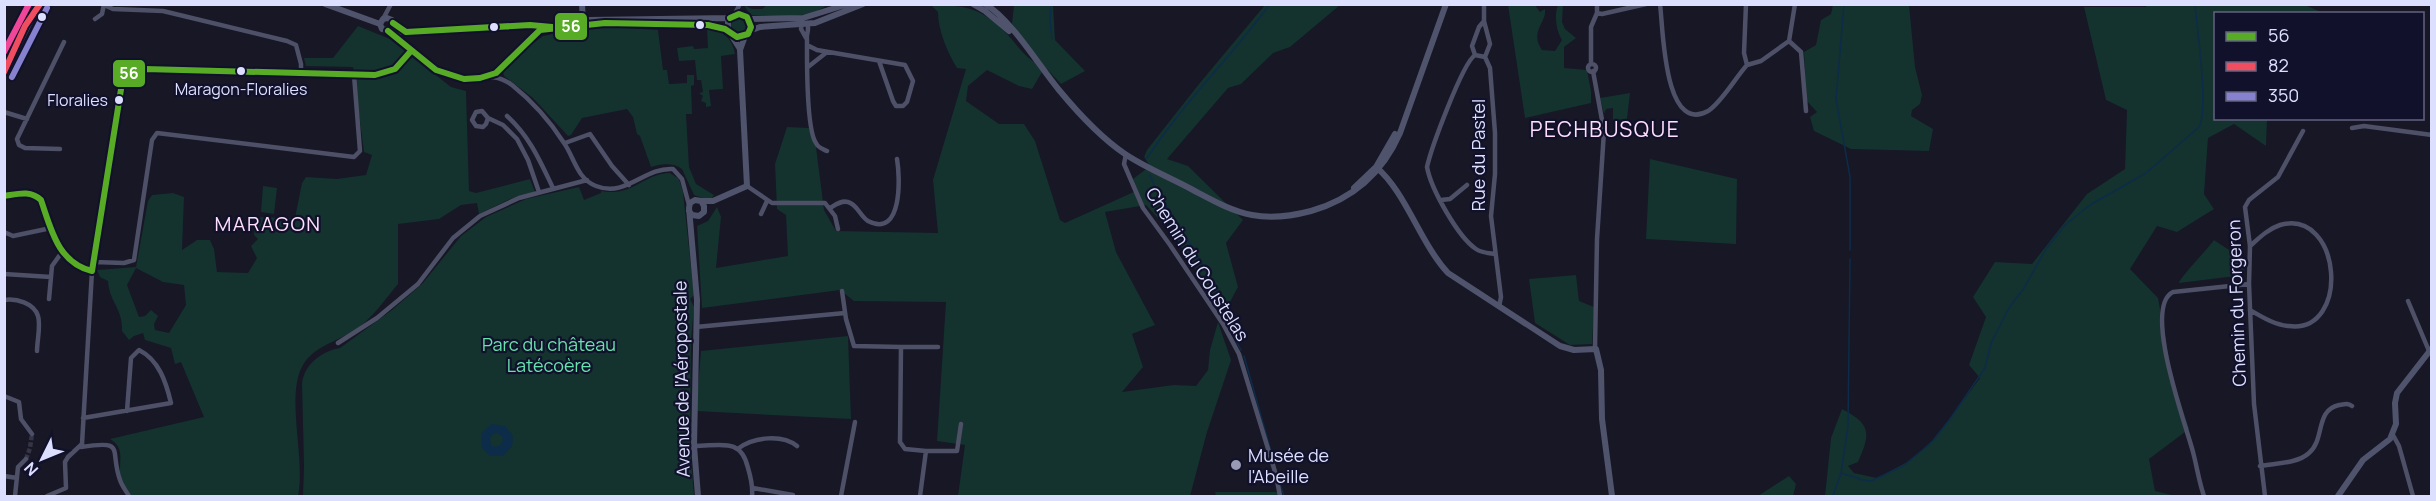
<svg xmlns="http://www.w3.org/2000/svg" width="2436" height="501" font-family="Manrope,sans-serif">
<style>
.green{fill:#14322e;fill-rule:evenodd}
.water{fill:#0c2c49;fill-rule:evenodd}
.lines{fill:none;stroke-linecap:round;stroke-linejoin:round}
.stream{stroke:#0c2c49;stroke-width:1.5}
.street-tunnel{stroke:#353547;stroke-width:4.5;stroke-dasharray:4.5 2;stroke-linecap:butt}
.street{stroke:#4d5066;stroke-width:4.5}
.secondary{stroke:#4f536c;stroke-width:6}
.bus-1-casing{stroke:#11112c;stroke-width:10}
.bus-2-casing{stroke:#11112c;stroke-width:10}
.bus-3-casing{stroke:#11112c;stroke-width:10}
.bus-4-casing{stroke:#11112c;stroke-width:10}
.bus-1{stroke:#58ac25;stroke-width:6}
.bus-2{stroke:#f14d61;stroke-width:6}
.bus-3{stroke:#8682cf;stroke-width:6}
.bus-4{stroke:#ef4699;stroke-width:6}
.bus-dot{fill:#dddfff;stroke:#11112c;stroke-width:2}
.poi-dot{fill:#9899b3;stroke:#11112c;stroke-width:2}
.labels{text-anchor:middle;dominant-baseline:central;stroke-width:4.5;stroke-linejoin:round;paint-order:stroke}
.bus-label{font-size:16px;fill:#dddfff;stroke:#11112c}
.street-label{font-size:18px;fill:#dddfff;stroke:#11112c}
.park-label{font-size:18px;fill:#66e2ad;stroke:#11112c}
.poi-label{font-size:18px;fill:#dddfff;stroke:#11112c;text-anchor:start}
.neighbourhood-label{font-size:20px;letter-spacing:1.5px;fill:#ffdff9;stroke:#11112c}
.quarter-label{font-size:21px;letter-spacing:1.5px;fill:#ffdff9;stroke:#11112c}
.line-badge{stroke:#11112c;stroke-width:2}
.badge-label{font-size:16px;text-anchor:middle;font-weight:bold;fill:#fff}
</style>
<rect width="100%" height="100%" fill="#171726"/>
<path class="green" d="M2147 4H2303L2323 13 2216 14V118L2267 119 2266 146 2234 124 2208 138 2204 194 2214 209 2177 232 2157 226 2130 269 2158 298 2172 376 2189 429 2149 459 2155 491 2176 496H1825L1831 438 1842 409C1871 424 1871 433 1858 462L1848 466 1854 473 1877 478 1911 460 1936 437 1980 378 1969 365 1986 317 1973 297 1995 262 2032 264 2087 194 2125 169 2127 110 2106 100 2084 7H2146Z
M744 5 752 9H762L767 5H827C807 21 774 15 750 15Z
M931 5C962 5 980 7 1003 30 1017 43 1025 61 1044 66L1012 24 1014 5H1053L1055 40 1085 71 1061 84 1045 67 1032 89 1019 86 987 70 968 86 966 101 999 124H1024L1035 141 1060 220 1065 223 1136 191 1133 179 1150 166 1144 157 1147 150 1199 84 1265 5H1340L1290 47 1273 53 1241 84 1228 88 1167 159 1188 166 1243 220 1226 243 1238 287 1223 315 1175 237 1146 205 1105 212 1116 252 1155 325 1132 334 1143 367 1122 392 1174 385 1196 386 1208 370 1210 350 1218 322 1231 360 1207 432 1190 496H958L965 445 937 441 946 302 854 301 840 290 702 308 697 226 708 221 717 207 721 217 716 268 788 256 786 215 777 209 775 164 787 127 809 128 816 147 824 210 836 231 938 233 933 180 966 69 957 68C947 52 938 30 938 12Z
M1508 5H1535L1540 12 1545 9C1547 23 1529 31 1542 50L1555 51 1562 40C1556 31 1554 15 1558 5H1563L1562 22 1565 29 1576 38 1564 47V68L1587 70 1591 91V103L1525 118Z
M1833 5H1909L1915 67 1922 95 1920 104 1912 110 1911 116 1933 129 1929 151 1851 149 1814 131 1810 117 1817 112 1806 100 1804 52 1816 45 1821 20 1831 14Z
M731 26a8 8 0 1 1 16 0a8 8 0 1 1-16 0Z
M358 26 390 39 451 87 466 91 469 191 476 193 530 179 535 192 510 199 479 214 477 203 461 205 439 219 398 224V284C387 297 376 313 362 325 345 340 316 343 303 365 285 395 306 460 298 496H132C128 491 123 485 121 479 117 463 127 449 110 439L204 417 181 362 175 364 171 348 145 340 143 333 134 336 129 340 122 331C123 308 109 302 108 281L100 277 97 270 136 267 148 201 152 195 173 193 184 197 182 250 197 240H210L214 249 217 272 248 273 257 258 251 246 258 239 254 235 255 217 295 218 302 183 306 177 337 179 366 175 372 155 364 152 353 67 306 66 304 58H333ZM136 268 163 282 184 285 186 305 169 333 155 330 154 324 158 316 151 310 145 316 139 317 127 285Z
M612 27 658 30 663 70H667L669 84 687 83V75H694V85L691 86 692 114H686L689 167 696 184 714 195 712 198 705 199 694 195 682 169C673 162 661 164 651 167L640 136 637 134 633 117 627 109 582 118 571 135 568 136 533 98 504 76 502 66 543 36 572 30Z
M707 28C724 31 732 38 735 54L721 56 723 89 709 90 711 106 706 107V103L701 101 703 96 699 93 703 92 701 80H697L695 60 679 61 677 48 693 46 694 49 708 48Z
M1630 93 1627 119 1613 120V108L1606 109 1604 114 1600 98Z
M1650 159 1737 179 1736 244 1646 239Z
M670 173 679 179 683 192 694 295 690 299 694 307 691 340 690 446 694 496H303L304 466 302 384C304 364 322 351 340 348L392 310 422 284 461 236 486 217 526 199 579 187 584 200 601 193V191C634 197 642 174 670 173Z
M263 186 277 188 274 214 261 212Z
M2214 240 2229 250 2235 260 2245 258 2244 275 2179 283C2181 276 2207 250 2214 240Z
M1576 275 1579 301 1594 307 1592 344 1570 345 1535 323 1529 279Z
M848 336 851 419 696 411 701 351Z
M1789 476 1796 484 1793 496H1758Z
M1215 492H1278V496H1216Z"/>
<path class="water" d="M491 424 505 426 513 436 512 446 503 456H490L481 447V434ZM498 433 502 436 503 441 500 445 495 447 491 445 490 438 493 434Z"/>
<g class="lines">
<path class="stream" d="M1051 4 1050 21 1052 39
M1844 4 1836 99 1850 177V250
M1147 158C1183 103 1231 57 1270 4
M1150 175 1154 185 1217 288 1223 317 1241 350
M1244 356 1275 465
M1841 473 1848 426 1850 259
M1279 481 1284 496
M1833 496 1841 473 1863 480 1871 481 1903 466 1931 443 1950 419 1985 368 1991 343 2009 308 2024 288 2046 249 2066 224 2090 205 2146 173 2199 127C2209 109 2197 29 2195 4"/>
<path class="street-tunnel" d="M26 459 30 448 32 434"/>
<path class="street" d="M1484 4V21L1490 44 1485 57
M1660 4C1663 24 1663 136 1708 111 1721 103 1736 77 1747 65
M1746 4 1744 53 1747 65
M104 5 113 9 163 11 287 41 296 45 301 64V73
M1597 13 1602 14 1646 4
M734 15 740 4
M95 19 102 14 104 4
M383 19 391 4
M802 22 801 29 806 38
M807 23C810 30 806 33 807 40 807 61 806 129 816 143 818 148 823 149 827 151
M388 31C407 47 426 69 451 77 474 84 489 68 512 85 532 101 550 121 564 143 574 157 577 179 596 186 626 198 644 167 673 169L682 179 689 205
M1789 41 1801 52 1806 111
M807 45 817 50 905 65 913 81 907 102 903 106H896L893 101 879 61
M1475 55 1472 46 1479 27 1484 21
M1591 64V27L1597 13V4
M1588 68a4 4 0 1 1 8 0a4 4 0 1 1-8 0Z
M1747 65 1761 61 1789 41 1795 4
M808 67 827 52
M1593 71 1604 131 1597 239 1595 348
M492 75C498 72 498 69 502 64 513 51 532 45 540 30L537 26
M4 112 27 119
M507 116C530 137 540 161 553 188
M488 118 486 124 483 127 476 126 472 120 476 112 482 111 488 118 503 125 517 139 528 160 539 192
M2352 128 2364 126 2432 135
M1584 131H1604
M565 143 590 134 612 166 629 185
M60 149 25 148 19 145 17 139 64 42
M1126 154 1124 164 1143 208 1170 245 1223 324 1239 354 1276 475 1280 496
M747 186 772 203H825L835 216 838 229
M4 196C18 194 31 188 41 200 51 226 58 268 92 271
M1441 200 1450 199 1467 185
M830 208C835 205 841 200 848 202 857 204 860 216 868 221 903 239 900 176 897 159
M761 214 767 201
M4 232 13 236 51 228
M2250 246C2259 238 2268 229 2280 225 2342 208 2351 334 2289 326 2275 325 2262 317 2250 310
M1495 254C1488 253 1482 253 1476 249 1458 237 1431 189 1427 167 1431 149 1462 64 1475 55L1485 57 1490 68 1495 133V174L1491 216 1501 297 1499 307
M94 262 124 263 134 260 152 140 157 133 354 157 360 151 354 75
M4 274 51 277
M842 291 846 319 854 346 901 347 900 442 905 449 926 451 920 496
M49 299 52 266 62 252
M4 300C16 298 34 303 38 316 41 325 37 341 37 351
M2408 301 2429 351
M696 327 845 313
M338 343 377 318 418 284 453 238 480 216 519 198 587 180
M901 347H938
M4 396 19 402 21 419 32 434
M83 418 171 403C166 382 159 360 139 350L131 358 127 411
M2393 435 2399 446 2413 496
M694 446C721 446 741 437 748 468 751 478 753 486 752 496
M81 447C127 440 109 449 120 480 122 486 126 491 129 496
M739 448C754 437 782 434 797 446
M926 451H957L961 424
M2260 466C2275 463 2297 464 2309 453 2325 440 2315 410 2339 405 2345 404 2348 403 2352 406
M4 476 17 478
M753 488 793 495
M15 496 18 467 26 459
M47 496 66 488 65 462 68 457 82 444 92 271 125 75 129 71 145 69 381 75 395 69 411 51
M841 496 855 422
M2204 496C2199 482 2197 467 2193 452 2186 425 2142 307 2173 292L2249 284
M2265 496 2254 404 2249 284 2250 246 2245 207 2249 200 2278 177 2303 131"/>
<path class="secondary" d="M325 4 380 24
M582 4 583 22
M973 4 985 11 1009 31
M985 4C1011 19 1039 66 1059 90 1078 113 1100 137 1125 154 1146 168 1171 178 1193 190 1212 200 1231 211 1252 215 1272 219 1292 216 1311 211 1353 199 1382 174 1400 133L1446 4
M749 19 803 18 848 4
M670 24 713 25 728 30
M390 30 393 25 392 20 387 18 383 19 380 24 382 29 399 32 530 25 551 27 589 20 730 18
M749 31 760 27 815 23 863 4
M734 36 740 38 746 35
M740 49 728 30V21C735 11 746 12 750 23
M4 73 39 4
M1376 167C1406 192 1420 243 1448 273L1560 346 1574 350 1596 349 1601 370 1602 419 1612 496
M1354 188 1376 167 1395 134
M701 201H713L747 186 740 50 745 36
M689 211 692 215 699 216 704 212V206L701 201 695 200 690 203 689 208 697 300 694 446 698 496
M2338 496 2363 460 2390 439 2396 424 2395 403 2397 393 2432 348"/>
<defs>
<path id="bus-1" d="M393 23 406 32 530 25 552 27
M388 31 436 70 464 79 480 78 496 73 540 30 605 23 708 25 725 29 737 37 748 34 751 27 747 17 739 14 730 18
M4 196C18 194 30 190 41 200 51 229 58 263 92 271
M92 271 122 83 130 72 145 69 375 75 395 69 411 51"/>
<path id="bus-2" d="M4 72 25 26 40 4"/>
<path id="bus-3" d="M12 77 47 8"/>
<path id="bus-4" d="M4 52 29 4"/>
</defs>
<use href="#bus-1" class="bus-1-casing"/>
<use href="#bus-2" class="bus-2-casing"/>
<use href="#bus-3" class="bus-3-casing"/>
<use href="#bus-4" class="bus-4-casing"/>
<use href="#bus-1" class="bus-1"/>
<use href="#bus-2" class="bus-2"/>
<use href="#bus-3" class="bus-3"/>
<use href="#bus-4" class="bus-4"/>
</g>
<g class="bus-dot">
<circle cx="42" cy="17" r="5"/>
<circle cx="700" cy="25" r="5"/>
<circle cx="494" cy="27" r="5"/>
<circle cx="241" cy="71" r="5"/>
<circle cx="119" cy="100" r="5"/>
</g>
<circle class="poi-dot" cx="1236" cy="465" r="6"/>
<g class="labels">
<g class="bus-label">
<text x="241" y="89">Maragon-Floralies</text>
<text x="108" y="100" text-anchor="end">Floralies</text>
</g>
<g class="street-label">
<text transform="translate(1478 155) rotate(-90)">Rue du Pastel</text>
<text transform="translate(1198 264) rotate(58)">Chemin du Coustelas</text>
<text transform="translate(2236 303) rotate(-92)">Chemin du Forgeron</text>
<text transform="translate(681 379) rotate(-91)">Avenue de l'Aéropostale</text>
</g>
<g class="park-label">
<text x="549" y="344">Parc du château<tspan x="549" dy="21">Latécoère</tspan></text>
</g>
<g class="poi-label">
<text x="1248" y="455">Musée de<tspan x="1248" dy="21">l'Abeille</tspan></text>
</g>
<g class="neighbourhood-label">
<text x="268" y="223">MARAGON</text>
</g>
<g class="quarter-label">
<text x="1605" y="129">PECHBUSQUE</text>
</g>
</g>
<g class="line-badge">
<rect x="554" y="12" width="34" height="29" rx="6" fill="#58ac25"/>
<rect x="112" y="59" width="34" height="29" rx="6" fill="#58ac25"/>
</g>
<g class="badge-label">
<text x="571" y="32">56</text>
<text x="129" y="79">56</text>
</g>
<rect width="2436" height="501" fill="none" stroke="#dddfff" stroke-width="12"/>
<rect x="2214" y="12" width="210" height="108" fill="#11112c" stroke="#636380" stroke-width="1.5"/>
<rect x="2226" y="32" width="30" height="9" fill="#58ac25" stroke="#636380" stroke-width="1.5"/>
<text x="2268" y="42" font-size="18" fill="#dddfff">56</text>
<rect x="2226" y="62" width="30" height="9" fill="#f14d61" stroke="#636380" stroke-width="1.5"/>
<text x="2268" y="72" font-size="18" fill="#dddfff">82</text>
<rect x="2226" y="92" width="30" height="9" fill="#8682cf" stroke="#636380" stroke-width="1.5"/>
<text x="2268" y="102" font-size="18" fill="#dddfff">350</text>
<g transform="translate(42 459) rotate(227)" stroke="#11112c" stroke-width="4.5" paint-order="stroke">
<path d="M0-4.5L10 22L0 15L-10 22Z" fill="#dddfff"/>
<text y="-9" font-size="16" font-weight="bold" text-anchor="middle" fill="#dddfff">N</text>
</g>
</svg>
